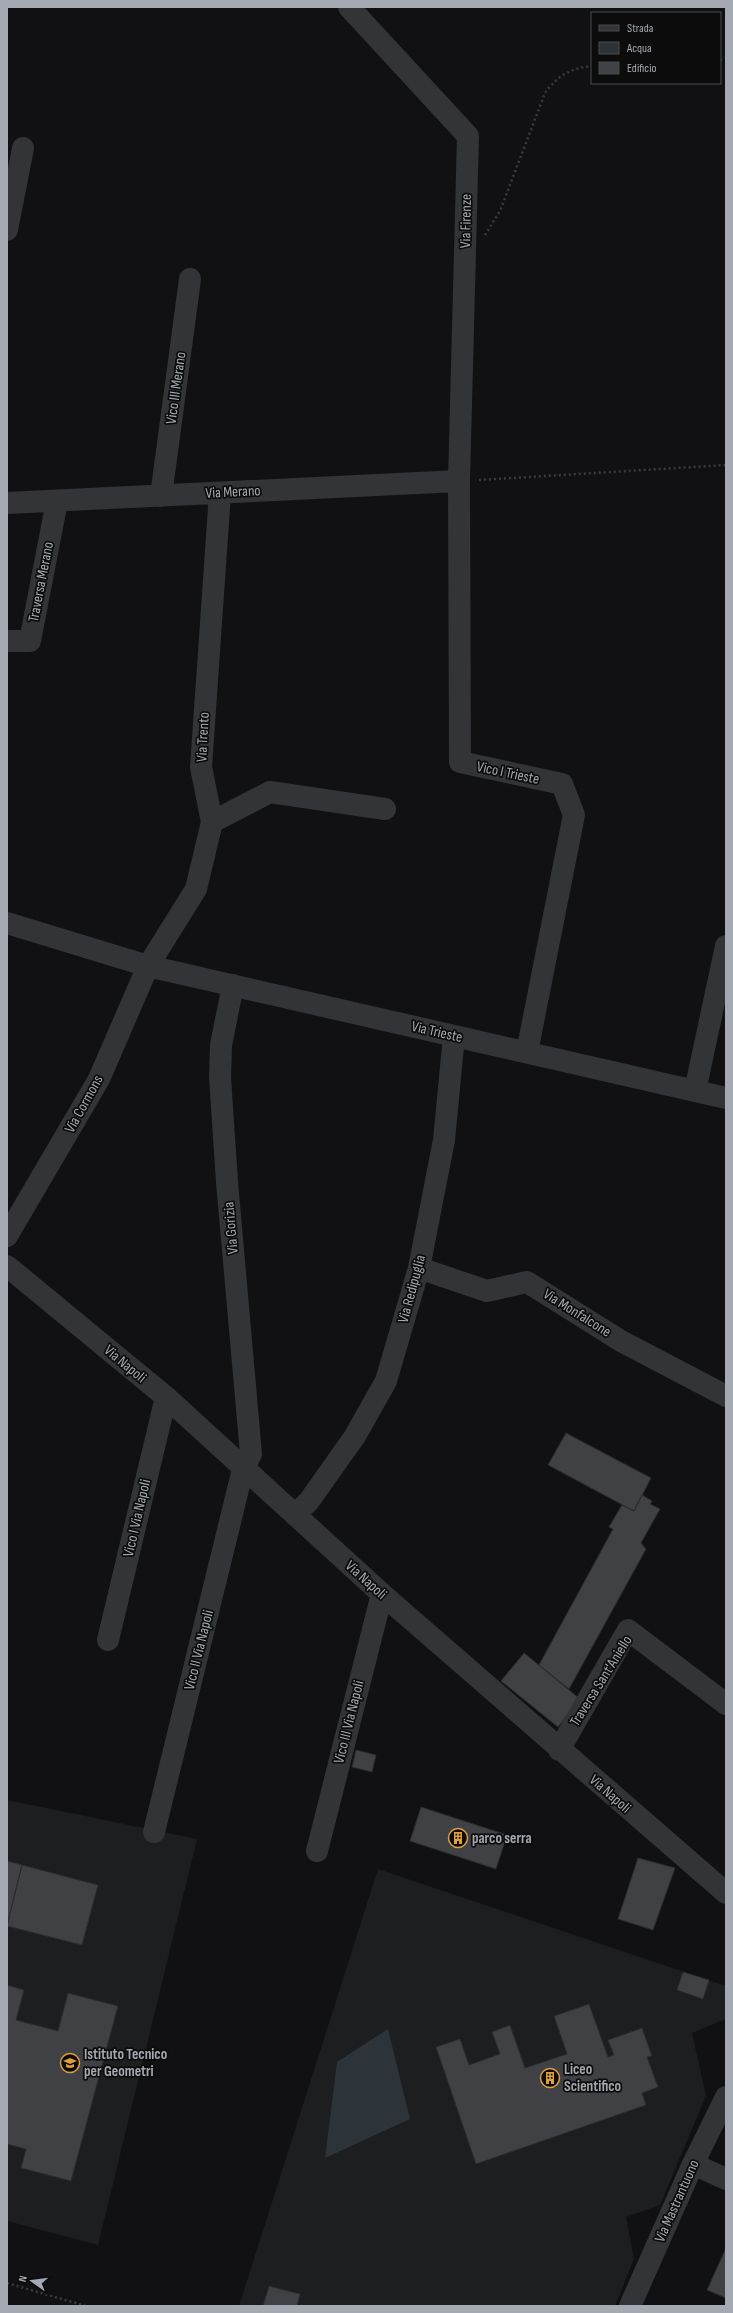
<svg xmlns="http://www.w3.org/2000/svg" width="733" height="2313" font-family="'Sofia Sans Condensed',sans-serif">
<style>
.built{fill:#1d1e1f}
.water{fill:#2c343a}
.building{fill:#404145;stroke:#2b2c2e}
.lines{fill:none;stroke-linecap:round;stroke-linejoin:round}
.path{stroke:#393b3e;stroke-width:2.5;stroke-dasharray:2 3;stroke-linecap:butt}
.minor{stroke:#333437;stroke-width:22}
.labels{text-anchor:middle;dominant-baseline:central;stroke-width:3.5;stroke-linejoin:round;paint-order:stroke}
.street-label{font-size:15px;fill:#a4a9b2;stroke:#0c0c0d}
.poi-label{font-size:15px;font-weight:bold;fill:#a4a9b2;stroke:#0c0c0d;text-anchor:start}
</style>
<rect width="100%" height="100%" fill="#111113"/>
<path class="built" d="M7 1800 197 1839 98 2245 7 2221Z
M378 1869 726 1986V2019L692 2033 706 2096 660 2205 626 2217 634 2259 615 2306H239Z"/>
<path class="water" d="M388 2029 410 2119 325 2158 337 2062Z"/>
<path class="building" d="M566 1433 651 1478 634 1511 548 1465Z
M642 1495 652 1501 650 1504 660 1509 641 1543 646 1549 569 1689 539 1665 613 1529 609 1527 622 1505 634 1511Z
M524 1653 580 1699 558 1727 501 1681Z
M356 1750 376 1755 372 1772 352 1767Z
M421 1807 507 1835 496 1869 410 1841Z
M638 1858 675 1868 653 1930 618 1919Z
M7 1861 22 1865 7 1925Z
M22 1865 98 1885 82 1945 7 1926Z
M683 1972 709 1980 703 1999 677 1990Z
M7 1985 24 1990 16 2020 58 2031 68 1993 118 2006 71 2181 21 2168 26 2149 7 2144Z
M589 2004 608 2057 614 2055 608 2040 642 2028 652 2056 647 2057 658 2087 642 2093 646 2105 476 2164 436 2047 460 2039 469 2065 500 2054 492 2032 510 2025 525 2068 567 2054 554 2016Z
M726 2248V2298L707 2290Z
M269 2286 300 2294 297 2306H263Z"/>
<g class="lines">
<path class="path" d="M720 60 726 58
M485 235 500 211 545 93C557 76 571 68 592 66
M479 480 726 465
M7 2283 86 2306"/>
<path class="minor" d="M349 7 468 136 459 481 460 762 562 784 574 815 527 1052
M7 230 23 148
M161 496 190 279
M7 503 459 481
M7 641H30L57 501
M212 822 270 792 385 809
M7 923 148 966 726 1098
M695 1091 726 946
M7 1236 99 1079 148 966 196 889 212 822 201 767 220 493
M7 1266 166 1397 382 1594 726 1893
M419 1268 487 1291 527 1282 621 1341 726 1396
M295 1515 309 1501 355 1436 386 1381 419 1268 444 1140 454 1036
M108 1640 166 1397
M559 1750 628 1630 726 1704
M154 1832 243 1469 251 1454 227 1182 220 1077 221 1045 233 985
M317 1851 382 1594
M693 2164 726 2179
M630 2306 693 2164 726 2097"/>
</g>
<defs>
<symbol id="building-ring" viewBox="-11 -11 22 22"><circle r="9.5" fill="#0c0c0d" stroke="#de9f3e" stroke-width="1.5"/><path d="M-4-6H4V6H1V3H-1V6H-4ZM-2.5-4.3h1.7v1.8h-1.7ZM.8-4.3h1.7v1.8H.8ZM-2.5-1h1.7V.8h-1.7ZM.8-1h1.7V.8H.8Z" fill="#de9f3e"/></symbol>
<symbol id="school-ring" viewBox="-11 -11 22 22"><circle r="9.5" fill="#0c0c0d" stroke="#de9f3e" stroke-width="1.5"/><path d="M0-5L7-2L0 1L-7-2ZM-4 1L0 2.5L4 1V4Q0 6-4 4Z" fill="#de9f3e"/></symbol>
</defs>
<g fill-rule="evenodd">
<use href="#building-ring" x="447" y="1827" width="22" height="22"/>
<use href="#school-ring" x="59" y="2052" width="22" height="22"/>
<use href="#building-ring" x="539" y="2067" width="22" height="22"/>
</g>
<g class="labels">
<g class="street-label">
<text transform="translate(466 221) rotate(-89)">Via Firenze</text>
<text transform="translate(176 388) rotate(-82)">Vico III Merano</text>
<text transform="translate(233 492) rotate(-3)">Via Merano</text>
<text transform="translate(41 582) rotate(-79)">Traversa Merano</text>
<text transform="translate(203 737) rotate(-87)">Via Trento</text>
<text transform="translate(508 773) rotate(12)">Vico I Trieste</text>
<text transform="translate(437 1032) rotate(13)">Via Trieste</text>
<text transform="translate(84 1104) rotate(-61)">Via Cormons</text>
<text transform="translate(231 1228) rotate(-95)">Via Gorizia</text>
<text transform="translate(412 1289) rotate(-75)">Via Redipuglia</text>
<text transform="translate(577 1313) rotate(32)">Via Monfalcone</text>
<text transform="translate(125 1364) rotate(40)">Via Napoli</text>
<text transform="translate(137 1518) rotate(-77)">Vico I Via Napoli</text>
<text transform="translate(366 1580) rotate(42)">Via Napoli</text>
<text transform="translate(199 1650) rotate(-76)">Vico II Via Napoli</text>
<text transform="translate(601 1681) rotate(-58)">Traversa Sant'Aniello</text>
<text transform="translate(349 1722) rotate(-76)">Vico III Via Napoli</text>
<text transform="translate(610 1794) rotate(41)">Via Napoli</text>
<text transform="translate(677 2201) rotate(-66)">Via Mastrantuono</text>
</g>
<g class="poi-label">
<text x="472" y="1838">parco serra</text>
<text x="84" y="2054">Istituto Tecnico<tspan x="84" dy="17">per Geometri</tspan></text>
<text x="564" y="2069">Liceo<tspan x="564" dy="17">Scientifico</tspan></text>
</g>
</g>
<rect width="733" height="2313" fill="none" stroke="#a4a9b2" stroke-width="16"/>
<rect x="591" y="12" width="130" height="72" fill="#0c0c0d" stroke="#494b4f"/>
<rect x="599" y="25" width="20" height="6" fill="#333437" stroke="#494b4f"/>
<text x="627" y="32" font-size="12" fill="#a4a9b2">Strada</text>
<rect x="599" y="42" width="20" height="12" fill="#2c343a" stroke="#494b4f"/>
<text x="627" y="52" font-size="12" fill="#a4a9b2">Acqua</text>
<rect x="599" y="62" width="20" height="12" fill="#404145" stroke="#494b4f"/>
<text x="627" y="72" font-size="12" fill="#a4a9b2">Edificio</text>
<g transform="translate(32 2281) rotate(284)" stroke="#0c0c0d" stroke-width="3" paint-order="stroke">
<path d="M0-3L7 15L0 10L-7 15Z" fill="#a4a9b2"/>
<text y="-6" font-size="11" font-weight="bold" text-anchor="middle" fill="#a4a9b2">N</text>
</g>
</svg>
